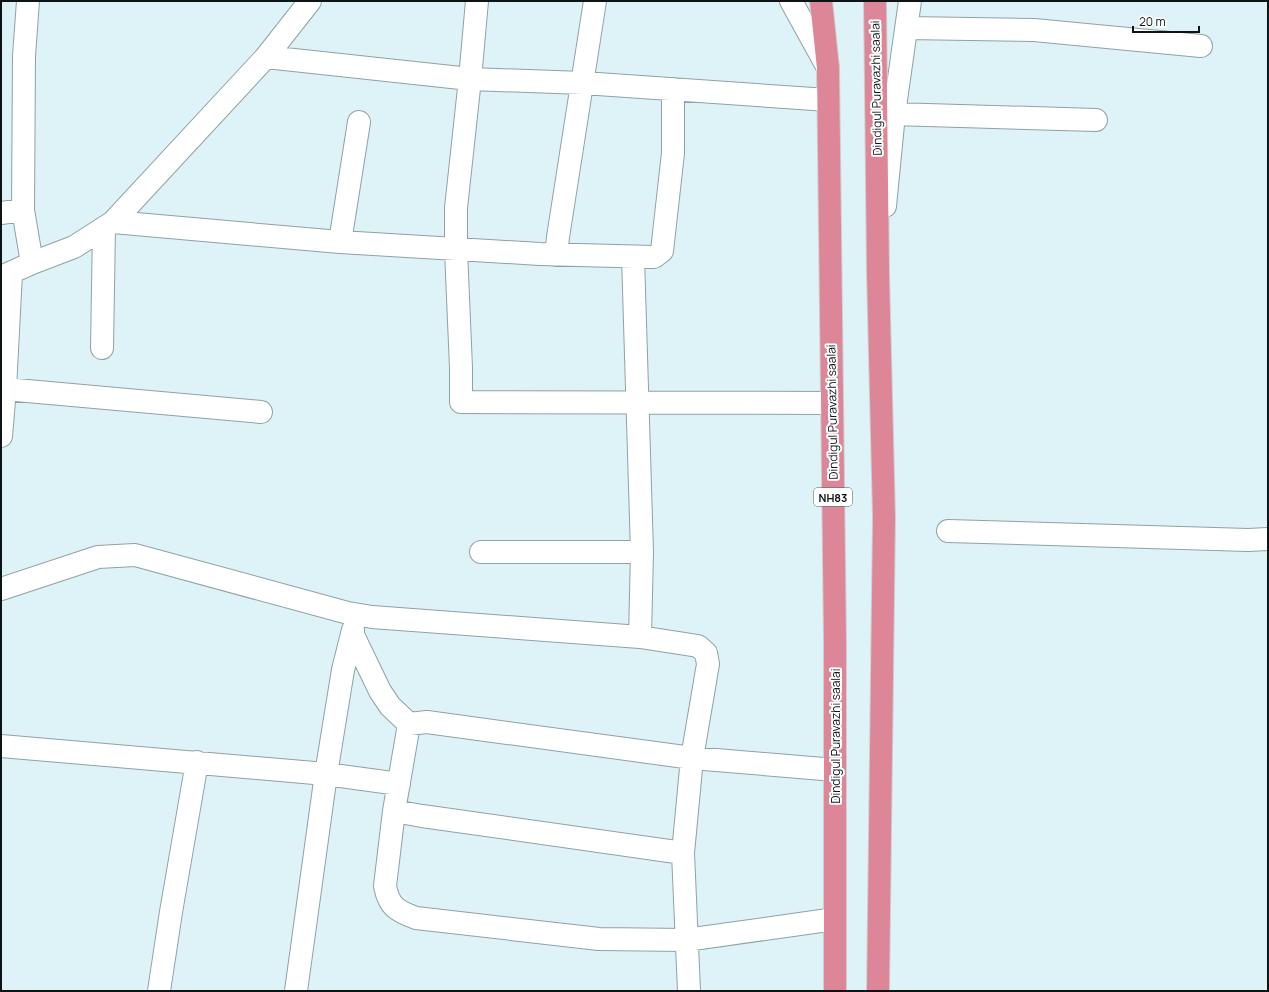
<svg xmlns="http://www.w3.org/2000/svg" width="1269" height="992" font-family="Manrope,sans-serif">
<style>
.lines{fill:none;stroke-linecap:round;stroke-linejoin:round}
.minor-casing{stroke:#8ea2a5;stroke-width:24}
.highway-casing{stroke:#ced0d0;stroke-width:24}
.minor{stroke:#fff;stroke-width:22}
.highway{stroke:#dc8697;stroke-width:22}
.labels{text-anchor:middle;dominant-baseline:central;stroke-width:4;stroke-linejoin:round;paint-order:stroke}
.shield{fill:#fff;stroke:#555a5b;stroke-width:1}
.shield-label{font-size:11px;font-weight:bold;fill:#0c1415}
.street-label{font-size:12px;fill:#0c1415;stroke:#fff}
</style>
<rect width="100%" height="100%" fill="#def3f7"/>
<g class="lines">
<defs>
<path id="minor" d="M28 1 24 56 23 210 32 263
M477 1 470 79 456 208V250L461 368V402L832 403
M791 1 828 68
M907 28 1034 30 1201 46
M266 57 470 79 583 83 828 100
M894 114 1096 120
M885 206 894 114 910 1
M1 213 23 210
M113 222 340 242 540 254 654 257 662 251 673 153V89
M340 242 359 122
M556 255 558 237 595 1
M633 257 642 552 640 637
M1 277 32 263 74 247 113 222 266 57 310 1
M102 348 104 228
M5 389 261 412
M1 436 5 389 11 273
M948 531 1248 540 1268 539
M481 552H642
M1 589 98 557 135 555 348 613 372 617 640 637 698 646 706 653 708 664 692 758 683 853 689 991
M353 635 380 691 390 706 409 724 427 722 692 758 835 770
M409 724 394 811 385 886C389 907 397 911 416 918L599 939 686 940 835 919
M1 746 326 774 399 784
M394 811 422 816 683 853
M159 991 171 912 197 762
M296 991 326 774 343 670 353 630"/>
<path id="highway" d="M821 1 828 68 835 642V991
M875 1 878 274 884 517 878 991"/>
</defs>
<use href="#minor" class="minor-casing"/>
<use href="#highway" class="highway-casing"/>
<use href="#minor" class="minor"/>
<use href="#highway" class="highway"/>
</g>
<g class="labels">
<rect class="shield" x="814" y="488" width="38" height="18" rx="3"/>
<g class="shield-label">
<text x="833" y="497">NH83</text>
</g>
<g class="street-label">
<text transform="translate(876 88) rotate(-91)">Dindigul Puravazhi saalai</text>
<text transform="translate(832 412) rotate(-91)">Dindigul Puravazhi saalai</text>
<text transform="translate(835 736) rotate(-90)">Dindigul Puravazhi saalai</text>
</g>
</g>
<rect width="1269" height="992" fill="none" stroke="#0c1415" stroke-width="4"/>
<path d="M1133 26v6h66v-6" fill="none" stroke="#0c1415" stroke-width="2"/>
<text x="1139" y="26" font-size="12" fill="#0c1415" stroke="#ffffff" stroke-width="3" paint-order="stroke">20 m</text>
</svg>
